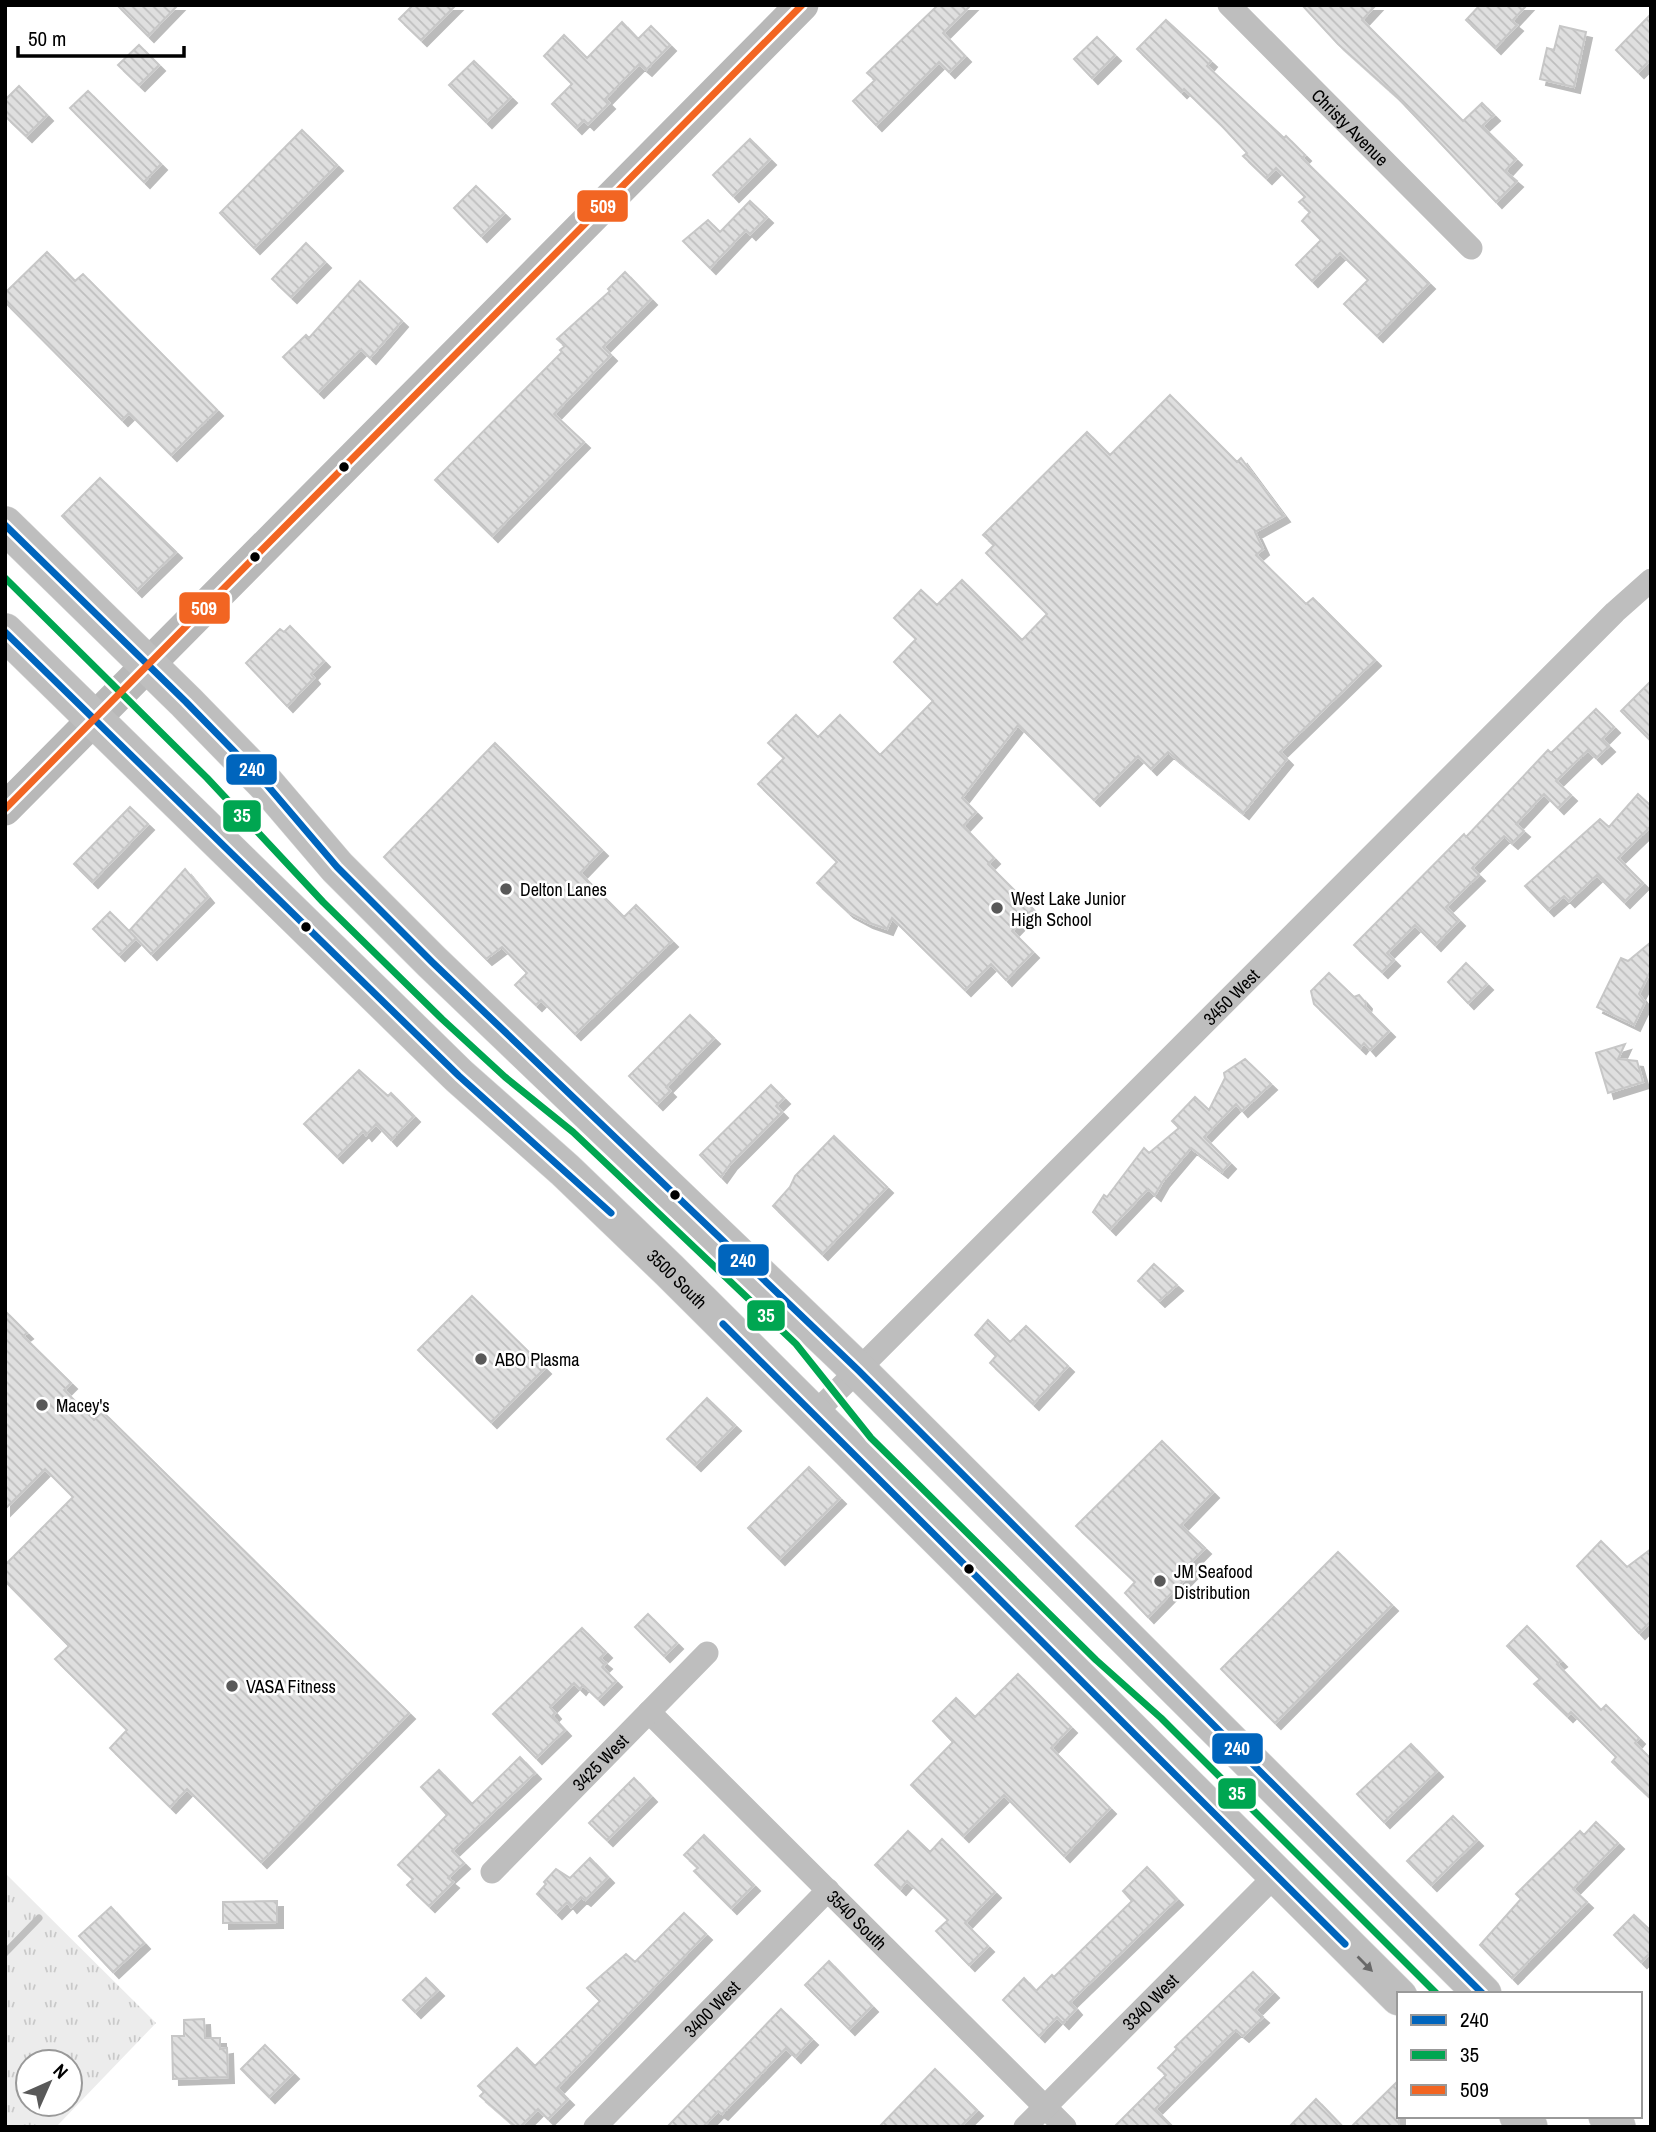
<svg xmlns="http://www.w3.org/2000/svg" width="1656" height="2132" font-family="'Archivo Narrow',sans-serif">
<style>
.grass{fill:url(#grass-tufts);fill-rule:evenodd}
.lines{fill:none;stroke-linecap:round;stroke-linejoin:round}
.stream{stroke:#bfbfbf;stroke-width:7}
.building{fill:url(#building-back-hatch);stroke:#c7c7c7;stroke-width:2;filter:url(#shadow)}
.primary-casing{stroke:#dbdbdb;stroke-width:38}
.street{stroke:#bebebe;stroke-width:23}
.secondary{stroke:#b8b8b8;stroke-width:33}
.primary{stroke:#bebebe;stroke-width:37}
.bus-1-casing{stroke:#fff;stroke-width:12}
.bus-2-casing{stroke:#fff;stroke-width:12}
.bus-3-casing{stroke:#fff;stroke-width:12}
.bus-1{stroke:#0065bd;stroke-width:7}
.bus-2{stroke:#00a651;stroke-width:7}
.bus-3{stroke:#f26522;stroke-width:7}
.oneway{fill:#686868}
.bus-dot{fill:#000;stroke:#fff;stroke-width:2.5}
.poi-dot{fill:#595959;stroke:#fff;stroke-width:2.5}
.labels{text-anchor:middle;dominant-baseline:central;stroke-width:5;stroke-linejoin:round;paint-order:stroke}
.street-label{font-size:18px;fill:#000;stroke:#fff}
.poi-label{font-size:18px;fill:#000;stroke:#fff;text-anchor:start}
.line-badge{stroke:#fff;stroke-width:2.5}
.badge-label{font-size:19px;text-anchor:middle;font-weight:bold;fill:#fff}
</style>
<defs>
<pattern id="grass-tufts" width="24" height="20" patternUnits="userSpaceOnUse" patternTransform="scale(1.75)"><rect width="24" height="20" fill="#ececec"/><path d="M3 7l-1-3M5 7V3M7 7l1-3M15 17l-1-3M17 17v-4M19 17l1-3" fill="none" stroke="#c9c9c9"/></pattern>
<pattern id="building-back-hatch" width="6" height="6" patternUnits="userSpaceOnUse" patternTransform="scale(1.75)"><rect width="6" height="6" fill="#dfdfdf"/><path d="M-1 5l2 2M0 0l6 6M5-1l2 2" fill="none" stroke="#bebebe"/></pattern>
<filter id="shadow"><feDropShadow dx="6" dy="6" stdDeviation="0" flood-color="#0004"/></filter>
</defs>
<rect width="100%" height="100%" fill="#fff"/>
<path class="grass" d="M5 1873 156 2023 56 2127H5ZM28 2062H70V2104H28Z"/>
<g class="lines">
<path class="stream" d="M5 1953 39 1918"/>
</g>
<path class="building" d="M117 5H178L148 36Z
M413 5H456L421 40 399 19Z
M938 5H971L943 33 965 56 949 72 939 62 876 125 853 101 875 80 867 73Z
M1302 5H1376L1362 20 1463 121 1482 103 1494 115 1482 126 1516 159 1505 171 1517 181 1496 202 1397 97 1338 44Z
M1480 5H1527L1512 21 1517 25 1495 48 1466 20Z
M1651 14V59L1638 72 1616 50Z
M1166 20 1211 61 1207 66 1284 138 1286 136 1305 155 1302 158 1429 283 1377 336 1344 304 1368 280 1340 253 1312 281 1296 265 1321 240 1302 221 1310 212 1299 202 1305 197 1276 168 1266 178 1243 156 1247 153 1222 126 1184 89 1181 92 1137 49Z
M622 22 638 39 651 26 670 45 646 70 639 64 605 99 609 103 588 124 584 120 576 128 552 104 572 84 544 56 564 35 587 58Z
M1560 26 1586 32 1574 87 1540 79 1547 48 1554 50Z
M1097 37 1115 55 1092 78 1074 59Z
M139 45 159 65 139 85 118 65Z
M474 61 511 97 486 122 449 85Z
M19 86 47 115 26 136 5 116V100Z
M88 91 161 164 144 182 70 108Z
M302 130 337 165 254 248 220 213Z
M750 139 770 159 733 196 713 175Z
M476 186 504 213 481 236 454 208Z
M750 201 767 217 750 234 746 230 710 268 683 241 708 220 720 232Z
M306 243 325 262 291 297 272 279Z
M47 252 75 281 83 274 217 410 171 455 129 413 122 420 5 302V293Z
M625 272 651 299 603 347 611 355 554 414 584 442 492 536 435 480 562 352 560 350 565 346 557 339 610 291 608 289Z
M360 281 402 321 370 358 361 349 318 392 283 357 306 335 309 338Z
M1170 395 1237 462 1241 458 1284 516 1255 532 1263 549 1256 555 1306 604 1313 598 1375 660 1280 752 1287 759 1243 813 1168 752 1151 769 1138 756 1094 800 1018 725 962 798 976 812 963 826 994 858 988 864 1033 909 1012 931 1033 952 1006 980 991 964 965 990 892 918 887 929 867 922 848 912 817 883 837 862 758 784 784 758 768 743 796 715 818 737 840 715 880 755 933 701 894 662 916 639 894 618 921 590 937 605 962 580 1022 640 1047 614 986 553 994 545 983 535 1087 432 1110 455Z
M100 478 176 552 136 591 62 516Z
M290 626 324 661 311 674 314 678 287 706 246 663 280 629 284 632Z
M1651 681V741L1621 711Z
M1596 709 1614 727 1602 739 1609 746 1596 758 1588 750 1556 781 1571 795 1558 808 1544 794 1516 824 1524 831 1512 843 1504 836 1472 868 1479 875 1446 907 1459 920 1435 945 1415 925 1387 953 1394 960 1382 972 1354 945 1464 834 1466 837 1548 750 1551 753Z
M495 743 602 850 580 873 624 917 636 905 672 941 575 1034 541 1000 536 1005 515 985 527 973 502 947 486 959 384 857Z
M1638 794 1651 806V826L1618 858 1643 883 1624 902 1597 875 1569 901 1564 896 1548 910 1525 886 1600 819 1609 827Z
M130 807 148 824 92 882 74 864Z
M185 869 208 897 151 954 129 931Z
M110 912 136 938 119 955 93 929Z
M1651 942V970L1639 994 1645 1002 1634 1025 1597 1007 1621 958 1628 961Z
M1466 963 1487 984 1468 1003 1448 982Z
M1329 973 1354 997 1359 995 1366 1003 1365 1007 1389 1031 1370 1050 1364 1043 1360 1048 1314 1004 1311 991Z
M690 1015 714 1038 666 1087 670 1091 657 1104 629 1076Z
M1625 1044 1618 1059 1637 1061 1643 1082 1608 1093 1596 1053Z
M1245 1059 1271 1084 1242 1111 1236 1104 1204 1137 1230 1163 1222 1172 1191 1148 1163 1181 1155 1195 1148 1189 1110 1229 1093 1212 1104 1195 1107 1197 1144 1148 1149 1153 1179 1128 1172 1121 1195 1097 1209 1110 1225 1078 1224 1073Z
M359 1070 388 1096 391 1093 414 1116 391 1140 376 1124 366 1135 363 1131 337 1157 304 1124Z
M771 1085 784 1098 776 1106 782 1112 731 1163 721 1177 700 1155Z
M834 1136 887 1187 822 1254 773 1206 790 1187 795 1176Z
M1154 1264 1177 1285 1159 1301 1138 1281Z
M472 1296 545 1368 491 1422 418 1350Z
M5 1311 27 1333 23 1336 71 1383 64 1390 94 1420 103 1412 409 1713 261 1862 187 1789 170 1807 110 1748 127 1730 55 1659 69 1646 5 1581V1565L73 1497 45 1469 5 1509Z
M988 1320 1010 1342 1026 1326 1068 1366 1033 1404 990 1363 996 1356 975 1335Z
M707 1398 735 1425 695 1465 667 1439Z
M1162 1441 1213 1492 1181 1525 1205 1548 1190 1563 1196 1568 1148 1617 1125 1593 1135 1582 1076 1526Z
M809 1467 840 1498 779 1559 748 1528Z
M1601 1541 1627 1567 1651 1549V1621L1639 1633 1577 1566Z
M1338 1552 1392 1605 1275 1723 1221 1669Z
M648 1614 677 1643 664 1656 635 1627Z
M1527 1626 1561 1661 1557 1664 1601 1710 1606 1705 1639 1738 1635 1743 1651 1759V1799L1612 1762 1616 1757 1571 1712 1567 1716 1534 1684 1540 1679 1507 1646Z
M582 1628 606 1652 600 1658 606 1663 602 1667 616 1681 598 1699 583 1685 580 1689 574 1683 550 1707 555 1713 552 1716 565 1730 536 1758 493 1714Z
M1018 1674 1071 1727 1051 1748 1110 1808 1064 1856 1004 1795 963 1836 911 1785 953 1742 933 1721 956 1698 975 1717Z
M1411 1744 1437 1771 1384 1822 1357 1794Z
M520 1757 535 1773 452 1851 464 1863 448 1878 453 1882 429 1906 407 1885 413 1879 398 1865 447 1815 421 1787 439 1770 472 1804Z
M634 1778 651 1796 607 1840 589 1823Z
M1453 1816 1477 1840 1431 1885 1407 1861Z
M1596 1822 1618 1843 1573 1889 1587 1902 1512 1978 1480 1945 1521 1899 1516 1894 1580 1831 1584 1835Z
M908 1831 930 1852 942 1839 995 1892 965 1923 988 1946 969 1965 936 1931 948 1920 907 1881 900 1889 875 1865Z
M704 1835 754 1885 731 1908 694 1871 698 1868 684 1855Z
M590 1858 608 1877 585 1900 581 1897 571 1907 567 1902 556 1913 537 1894 546 1884 544 1882 556 1869 570 1878Z
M1147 1867 1177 1899 1070 2002 1076 2009 1063 2023 1057 2017 1039 2036 1003 2000 1024 1978 1036 1991 1052 1975 1054 1977 1132 1901 1123 1891Z
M277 1901V1922L223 1923V1902Z
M111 1907 144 1943 113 1972 79 1936Z
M684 1913 706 1934 557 2088 568 2099 548 2119 538 2109 520 2127H516L480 2096 484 2092 478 2086 517 2048 535 2066 600 2001 587 1988 626 1954 635 1962Z
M1634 1915 1651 1931V1952L1641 1962 1614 1935Z
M829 1961 872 2006 849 2029 805 1985Z
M1253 1972 1273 1992 1255 2010 1263 2017 1243 2036 1236 2030 1231 2034 1155 2109 1173 2127H1114L1166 2075 1158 2068 1177 2049 1175 2047Z
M426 1978 438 1990 415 2012 403 2000Z
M781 2009 812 2039 795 2057 786 2048 722 2114 718 2111 703 2127H667Z
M204 2019 205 2038H220V2049L227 2048 228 2077 173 2079 172 2036H184V2020Z
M265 2045 293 2073 269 2097 241 2069Z
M935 2069 977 2110 960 2127H879Z
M1399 2080V2127H1351Z
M1316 2099 1343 2127H1289Z"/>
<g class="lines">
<defs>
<g id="primary">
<path d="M5 525 186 702 267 785 337 867 432 962 858 1370 1483 1994"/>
<path id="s7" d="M5 632 459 1076 565 1170 669 1270 1399 1997"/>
<path d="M1518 2116 1529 2127"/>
<path d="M1607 2116 1617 2127"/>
</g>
</defs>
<use href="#primary" class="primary-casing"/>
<g class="street">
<path id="s1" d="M1229 5 1471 248"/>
<path id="s2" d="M814 1414 1615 612 1651 580"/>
<path id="s3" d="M649 1712 1065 2127"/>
<path id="s4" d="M492 1872 707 1653"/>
<path id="s5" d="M595 2127 828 1890"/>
<path id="s6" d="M1025 2127 1275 1876"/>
</g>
<path class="secondary" d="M5 809 802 5"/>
<use href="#primary" class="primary"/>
<defs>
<path id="bus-1" d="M5 525 186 702 267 785 337 867 432 962 858 1370 1483 1994
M5 632 459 1076 611 1213
M723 1324 1345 1944"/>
<path id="bus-2" d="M5 578 207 778 323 902 442 1019 505 1077 573 1132 796 1344 871 1438 1096 1660 1161 1718 1437 1994"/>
<path id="bus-3" d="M5 809 802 5"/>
</defs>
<use href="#bus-1" class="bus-1-casing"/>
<use href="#bus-2" class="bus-2-casing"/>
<use href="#bus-3" class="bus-3-casing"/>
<use href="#bus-1" class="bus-1"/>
<use href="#bus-2" class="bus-2"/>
<use href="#bus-3" class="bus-3"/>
</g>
<defs><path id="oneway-solid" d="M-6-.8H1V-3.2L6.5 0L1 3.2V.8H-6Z" transform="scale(1.75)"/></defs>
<use class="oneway" href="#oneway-solid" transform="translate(1365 1964) rotate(45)"/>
<g class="bus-dot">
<circle cx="344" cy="467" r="6"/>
<circle cx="255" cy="557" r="6"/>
<circle cx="306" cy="927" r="6"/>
<circle cx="675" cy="1195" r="6"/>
<circle cx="969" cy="1569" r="6"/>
</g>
<g class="poi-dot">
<circle cx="506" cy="889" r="7"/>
<circle cx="997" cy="908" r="7"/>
<circle cx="481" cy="1359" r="7"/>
<circle cx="42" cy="1405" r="7"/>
<circle cx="1160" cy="1581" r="7"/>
<circle cx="232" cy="1686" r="7"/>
</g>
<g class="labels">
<g class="street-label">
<text stroke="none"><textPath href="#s1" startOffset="172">Christy Avenue</textPath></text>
<text stroke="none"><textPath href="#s2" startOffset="590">3450 West</textPath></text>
<text stroke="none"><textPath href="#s7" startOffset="933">3500 South</textPath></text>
<text stroke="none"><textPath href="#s4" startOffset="154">3425 West</textPath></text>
<text stroke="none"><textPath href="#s3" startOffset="294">3540 South</textPath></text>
<text stroke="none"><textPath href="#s6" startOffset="177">3340 West</textPath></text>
<text stroke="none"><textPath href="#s5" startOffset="166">3400 West</textPath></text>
</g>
<g class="poi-label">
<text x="520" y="889">Delton Lanes</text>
<text x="1011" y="898">West Lake Junior<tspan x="1011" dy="21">High School</tspan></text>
<text x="495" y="1359">ABO Plasma</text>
<text x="56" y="1405">Macey's</text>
<text x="1174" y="1571">JM Seafood<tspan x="1174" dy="21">Distribution</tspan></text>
<text x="246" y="1686">VASA Fitness</text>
</g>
</g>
<g class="line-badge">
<rect x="576" y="189" width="53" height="34" rx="7" fill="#f26522"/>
<rect x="178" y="591" width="53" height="34" rx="7" fill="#f26522"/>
<rect x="225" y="753" width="53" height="33" rx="7" fill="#0065bd"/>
<rect x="222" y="799" width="40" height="34" rx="7" fill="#00a651"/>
<rect x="717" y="1243" width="53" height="34" rx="7" fill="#0065bd"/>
<rect x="746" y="1299" width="40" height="33" rx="7" fill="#00a651"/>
<rect x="1211" y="1732" width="53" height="33" rx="7" fill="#0065bd"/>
<rect x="1217" y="1777" width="40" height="33" rx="7" fill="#00a651"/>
</g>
<g class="badge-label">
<text x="603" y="213">509</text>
<text x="204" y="615">509</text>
<text x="252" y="776">240</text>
<text x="242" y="822">35</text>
<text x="743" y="1267">240</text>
<text x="766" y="1322">35</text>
<text x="1237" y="1755">240</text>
<text x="1237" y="1800">35</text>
</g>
<rect width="1656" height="2132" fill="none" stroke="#000000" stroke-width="14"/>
<rect x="1397" y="1992" width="245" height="126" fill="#ffffff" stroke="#999999" stroke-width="2"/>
<rect x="1411" y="2015" width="35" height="10" fill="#0065bd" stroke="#999999" stroke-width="2"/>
<text x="1460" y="2027" font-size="21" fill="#000000">240</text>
<rect x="1411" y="2050" width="35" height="10" fill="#00a651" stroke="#999999" stroke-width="2"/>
<text x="1460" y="2062" font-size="21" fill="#000000">35</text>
<rect x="1411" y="2085" width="35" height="10" fill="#f26522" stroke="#999999" stroke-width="2"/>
<text x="1460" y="2097" font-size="21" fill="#000000">509</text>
<g transform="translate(49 2083) rotate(45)"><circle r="33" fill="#ffffff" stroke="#999999" stroke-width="2"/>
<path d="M0-5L12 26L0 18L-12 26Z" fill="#595959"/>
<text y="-10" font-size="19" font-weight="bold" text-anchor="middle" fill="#000000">N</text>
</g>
<path d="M18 46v10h166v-10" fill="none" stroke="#000000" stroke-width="3.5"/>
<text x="28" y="46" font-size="21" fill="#000000" stroke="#ffffff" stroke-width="5" paint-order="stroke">50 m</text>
</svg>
